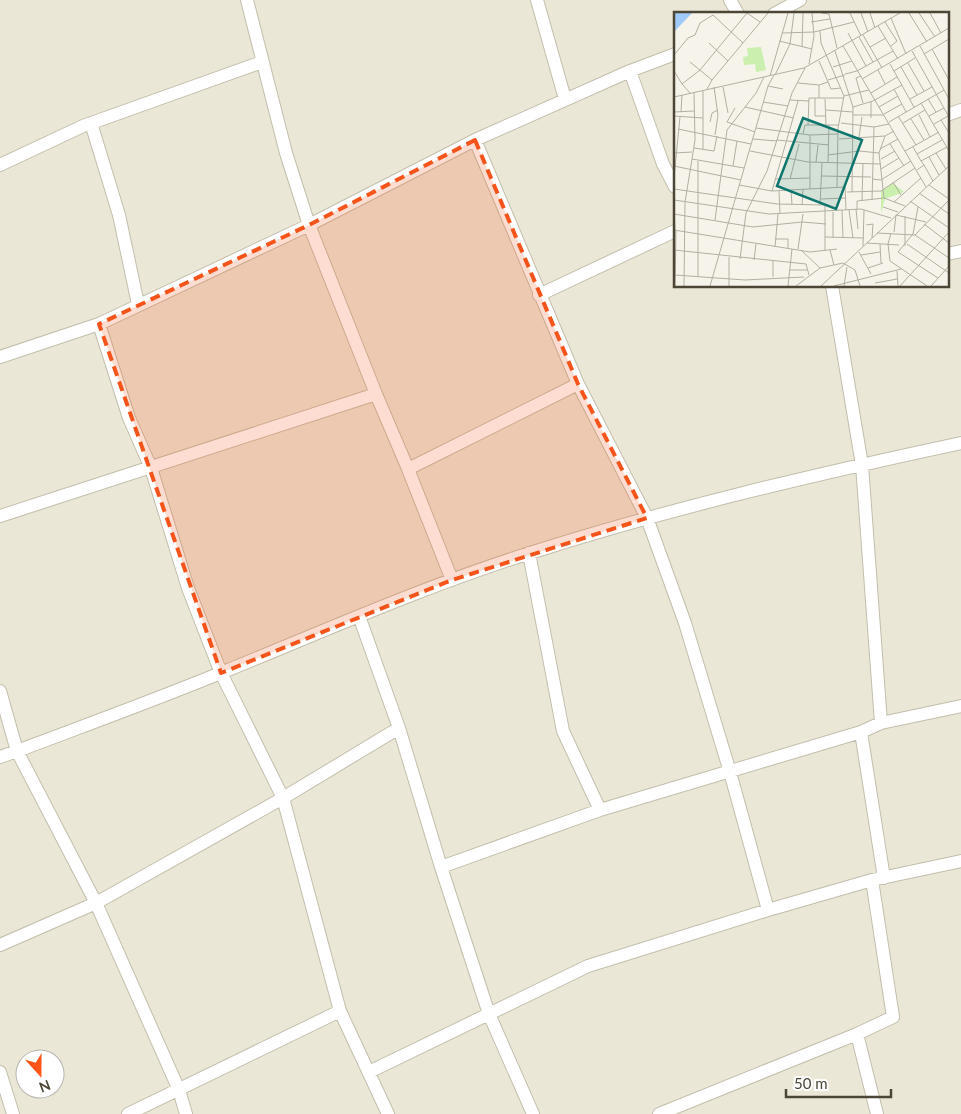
<svg xmlns="http://www.w3.org/2000/svg" width="961" height="1114" font-family="Lato,sans-serif">
<style>
.residential{fill:#ebe7d7;fill-rule:evenodd}
.lines{fill:none;stroke-linecap:round;stroke-linejoin:round}
.street-casing{stroke:#c3beab;stroke-width:14}
.street{stroke:#fff;stroke-width:12}
.marked{fill:#f6541a;fill-opacity:0.2;stroke:#f6541a;stroke-width:4;stroke-dasharray:10 6;stroke-linejoin:round}
.inset-road{fill:none;stroke:#b2aea2;stroke-width:1}
.view{fill:#0f766e;fill-opacity:0.15;stroke:#0f766e;stroke-width:2.5}
.inset-edge{fill:none;stroke:#4b4636;stroke-width:2.5}
</style>
<rect width="100%" height="100%" fill="#f6f4ea"/>
<path class="residential" d="M0 0H961V1114H0ZM675 14H947V286H675ZM25 1059H55V1089H25Z"/>
<g class="lines">
<defs>
<path id="street" d="M247 0 286 153 309 225 376 394 408 469 452 580
M537 0 565 99
M730 0 738 14
M774 14 800 0
M630 71 663 164 675 187
M947 115 961 110
M91 123 119 215 138 304
M475 140 578 384 647 518 685 623 730 772 768 910
M0 165 83 126 262 62
M947 254 961 251
M832 286 862 465 881 723
M539 295 675 231
M99 324 129 418 151 468 188 588 221 673 283 798 340 1011 388 1114
M0 357 99 324 309 225 475 140 630 71 675 54
M408 469 578 384
M0 516 376 394
M529 553 563 731 600 810
M359 616 399 728 441 867 489 1014 533 1114
M0 691 17 751 96 903 179 1090 186 1114
M861 732 884 878
M0 757 17 751C86 725 155 700 223 672 324 631 425 586 530 553 671 508 816 474 961 443
M441 867 600 810 861 732 881 723 961 706
M0 945 96 903 283 798 399 728
M857 1034 877 1114
M0 1072 13 1114
M369 1072 588 966 768 910 872 880 961 861
M128 1114 340 1011
M659 1114 857 1034 893 1017 872 880"/>
</defs>
<use href="#street" class="street-casing"/>
<use href="#street" class="street"/>
</g>
<path class="marked" d="M475 140 578 384 647 518 452 580 221 673 99 324 309 225Z"/>
<g transform="translate(674 12)">
<rect width="275" height="275" fill="#f6f4ea"/>
<path d="M87 35 92 58 82 60 81 52 70 53 69 45 74 44 73 36ZM219 171 230 180 211 187 207 201V179Z" fill="#caefae"/>
<path d="M0 1H18L0 20Z" fill="#a0caf9"/>
<path class="inset-road" d="M147 1 155 2 163 36M176 1 187 24M187 1 194 20M196 1 201 16M235 1 253 30M245 1 261 25M256 1 267 21M217 6 232 42M137 10 156 7M211 10 223 29 217 34M204 14 224 47M146 19 147 31 170 84 164 116 163 175M108 21 140 20 180 10M174 21 192 54M189 23 208 56M185 25 199 50M105 29 138 37M35 31 54 49M169 34 252 175M246 34 275 87M128 35 129 1M196 35 212 26M258 37 275 68M161 39 179 95 178 180M238 39 275 105M250 42 275 27M0 43 14 26 21 23 26 11 39 3 69 31M145 49 157 77 167 76M16 50 38 68 33 77M234 51 250 79M135 52 140 24 138 1M216 52 240 95M159 55 178 49M227 55 243 83M204 58 211 72M0 59 8 72M220 59 241 46M171 62 183 59 219 39M101 63 116 32 120 1M96 64 114 1M187 64 182 66 189 91M188 67 275 16M38 68 94 1M154 68 171 63M124 71 145 73M94 74 109 77M40 75 44 103 41 123M49 75 54 101M220 77 232 100M16 81 8 72 26 58 73 1 86 10M20 81 21 128 18 147 70 156M197 81 223 65M170 84 195 78M0 85 130 56 226 1M141 86V104H152M145 86V73L154 70M151 87 152 113M236 87 258 75M254 87 262 100M116 88 135 89M89 90 114 94M197 90V106M247 91 275 139M71 95 120 106M179 95 199 89 228 73M205 95 224 84M61 96 53 110 81 120M152 98 179 100M0 100 20 99M7 100 8 83M210 102 228 92M179 103H210M245 103 256 125M0 104 29 106M224 104 242 133M255 104 270 96M237 107 250 128M267 108 275 121M36 110 38 101 44 98M215 110 270 78M167 111 200 115 215 112M229 111 251 98M260 112 274 104M134 113 135 86H170M82 116 136 123 164 122M4 117 77 132M129 122 131 113H165M185 125 188 105M79 127 103 129M165 127 211 124 220 119M103 128 155 133M216 132 230 154M239 135 247 149M20 136 40 139 43 124M29 137V79M206 137 224 127M76 139 134 150 207 152M231 139 265 120M0 141 18 140M262 141 272 157M243 142 268 128M154 143 185 139 205 141M255 145 265 163M207 147 221 139M24 149V265M142 150 144 133M154 151 155 113M250 153 259 169M0 154 67 168M59 154 63 129M207 157 225 146M243 158 250 153 247 149 273 135M148 164 197 165M0 166 6 105M101 167 136 166M116 167 125 132M198 167 207 168 237 149M219 170 227 183M65 173 98 179 171 175 172 198M255 173 275 187M0 177 103 192 151 193V239M136 177V123M117 178 118 193M98 179 124 89M105 179 106 202M173 180 207 179 241 156M245 181 275 202M210 186 231 194M147 187 172 186M0 188 95 202 187 197 217 206M188 188 189 151M198 188 200 115M236 189 275 216M220 190 247 166M128 193 129 177M146 193 148 151M209 195 224 200M244 195 239 222 224 240 264 266M0 197 1 218M182 197 184 217M183 197V189L210 186 205 141 211 124M168 198 169 226M175 198 179 226M0 202 79 215 128 210 152 212M222 203 252 210M41 208 53 118 82 81 90 65M250 212 275 231M192 213 199 212 198 226M0 218 136 240 163 237M220 220 222 203M203 221 241 223 275 246M217 221 214 232 216 249 253 274M241 223 275 188M151 225 190 226M159 226V200M101 227H114V237M193 231 225 233M206 232 207 251M233 232 275 261M189 234 190 198M231 234V204M101 235 104 202M124 237 129 202M0 238 132 252 135 263M127 238 146 256M156 238 160 253M185 240 197 262M187 243 206 240M55 245V274M66 247 72 201 93 159 118 81 131 56M80 248 82 232M99 248V265M194 256 209 251M116 258H133M223 259 224 274M1 263 71 268 130 265M201 271 223 267M1 274 2 218M10 274 11 190 18 147M36 274 94 74 100 63M114 274 118 237M122 274 146 256 169 251 181 258 186 274M147 274 275 154M160 274 227 257M170 274 173 255M226 274 275 220M257 274 275 254"/>
<path class="view" d="M129 106 188 128 162 197 103 174Z"/>
<rect width="275" height="275" class="inset-edge"/>
</g>
<g transform="translate(40 1074) rotate(159)"><circle r="24" fill="#ffffff" stroke="#b7b5af"/>
<path d="M0-4L9 19L0 12L-9 19Z" fill="#ff5518"/>
<text y="-8" font-size="14" font-weight="bold" text-anchor="middle" fill="#4b4636">N</text>
</g>
<path d="M786 1089v8h105v-8" fill="none" stroke="#4b4636" stroke-width="2.5"/>
<text x="794" y="1089" font-size="15" fill="#4b4636" stroke="#ffffff" stroke-width="4" paint-order="stroke">50 m</text>
</svg>
